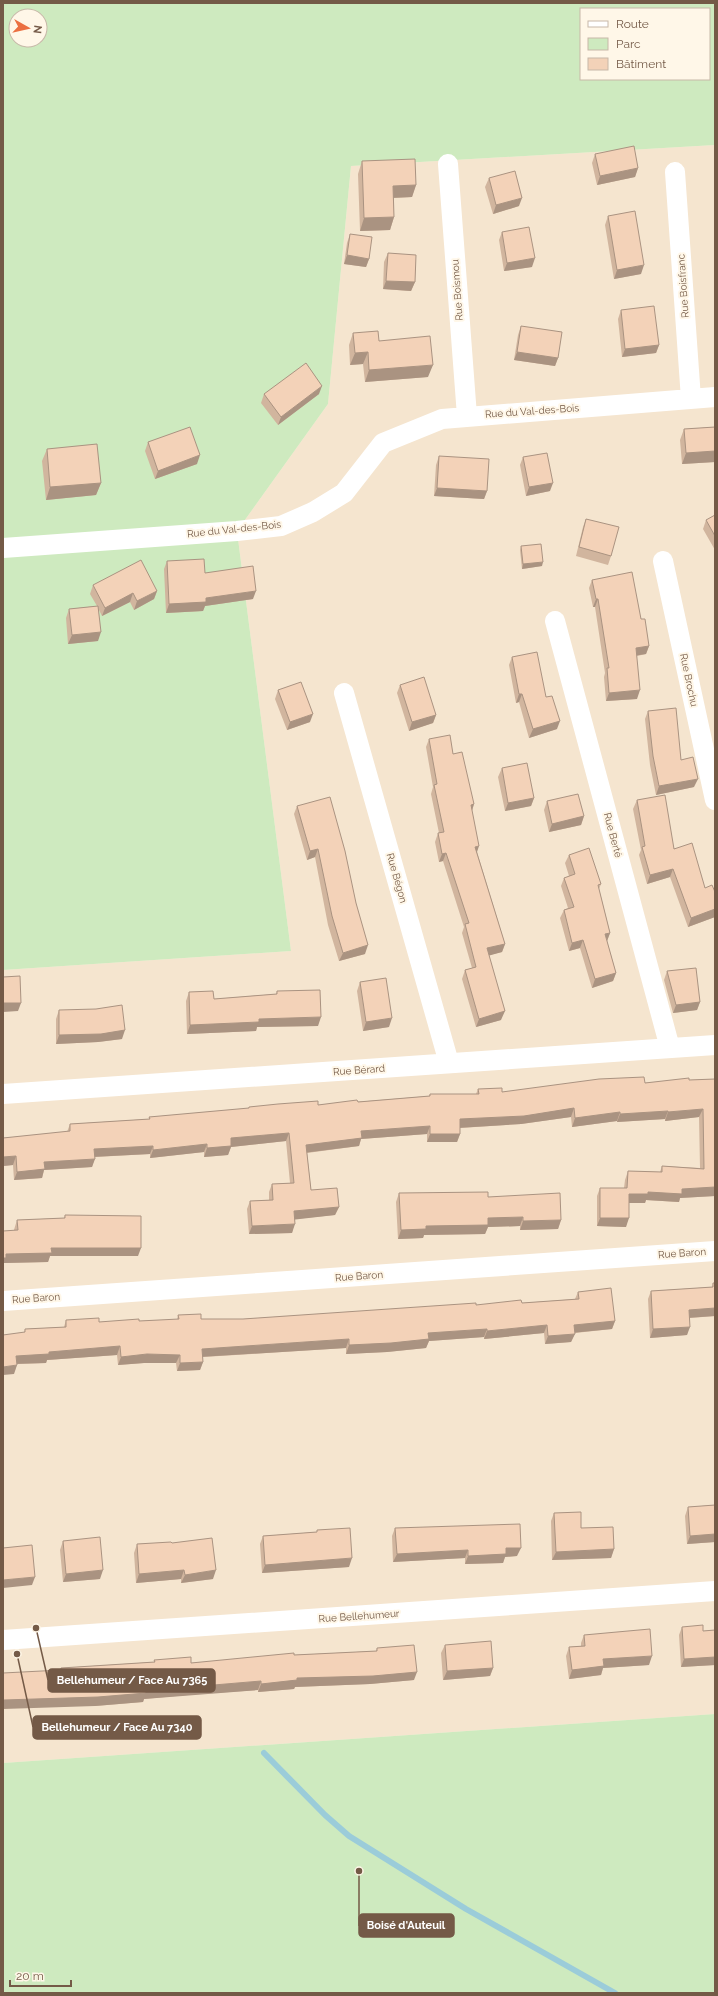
<svg xmlns="http://www.w3.org/2000/svg" width="718" height="1996" font-family="Raleway,sans-serif">
<style>
.residential{fill:#f5e5cf}
.green{fill:#ceeabf;fill-rule:evenodd}
.lines{fill:none;stroke-linecap:round;stroke-linejoin:round}
.stream{stroke:#9bccd9;stroke-width:6}
.minor{stroke:#fff;stroke-width:20}
.wall{fill:#d1b59e}
.shaded-wall{fill:#aa9381}
.building{fill:#f3d2b8;stroke:#aa9381}
.labels{text-anchor:middle;dominant-baseline:central;stroke-width:4;stroke-linejoin:round;paint-order:stroke}
.street-label{font-size:10px;fill:#745a47;stroke:#fff7e8}
.leader{fill:none;stroke:#745a47;stroke-width:1.5}
.callout-dot{fill:#745a47;stroke:#fff7e8;stroke-width:1.5}
.callout{fill:#745a47;stroke:#745a47;stroke-width:1.5}
.callout-label{font-size:11px;text-anchor:middle;font-weight:bold;fill:#fff}
</style>
<rect width="100%" height="100%" fill="#fdf3e1"/>
<path class="residential" d="M715 145V1714L3 1763V970L291 951 237 531 328 404 351 166Z"/>
<path class="green" d="M3 3H715V145L351 166 328 404 237 531 291 951 3 970ZM581 9H709V79H581ZM16 16H40V40H16Z
M715 1714V1993H3V1763Z"/>
<g class="lines">
<path class="stream" d="M264 1753 325 1815 349 1836 466 1909 615 1993"/>
<path class="minor" d="M448 164 467 416
M675 172 691 399
M3 548 237 531 281 526 313 512 344 493 383 443 442 419 715 397
M663 561 715 800
M555 621 670 1048
M344 693 449 1063
M3 1094 715 1045
M3 1301 715 1251
M3 1640 715 1591"/>
</g>
<path class="wall" d="M595 154 638 168 635 177 597 185 592 163Z
M362 161 416 185 412 197 394 198V217L390 230 360 231 358 174Z
M489 178 519 206 493 214 485 187Z
M608 216 641 274 614 279 605 225Z
M502 232 532 267 504 271 499 240Z
M350 234 369 259 366 267 344 264 347 243Z
M388 253 415 282 411 291 383 289 384 262Z
M621 310 659 345 656 353 622 357 618 319Z
M521 326 558 358 555 366 514 360 518 335Z
M353 333 379 341 428 377 365 382 363 364 350 365 349 345Z
M264 394H319L278 425 261 403Z
M715 427V462L682 464 680 440 684 429Z
M148 442 197 464 155 479 145 451Z
M47 449 101 483 96 495 46 500 42 461Z
M439 456 487 491 484 499 434 496 436 465Z
M523 457 550 491 526 496 520 465Z
M715 515V550L703 529 706 520Z
M586 519 611 556 608 565 576 556 583 527Z
M521 546 542 566 522 569 520 550Z
M167 561 205 573 253 599 205 606 203 611 166 613 164 569Z
M592 580 641 619 649 646 646 654 637 656V699L606 701 604 677 605 673 595 607H593L589 588Z
M93 585 157 591 154 599 134 610 130 602 102 616 99 610 98 641 68 644 66 618 69 609 97 606 90 594Z
M512 657 546 697 557 729 529 738 519 702 516 703 509 665Z
M400 685 436 715 433 723 409 731 397 693Z
M278 690 310 722 287 730 275 699Z
M648 711 681 760 694 787 656 795 650 765 645 719Z
M429 739 453 754 474 804 472 811 477 852 505 944 502 952 489 955 501 1020 476 1027 462 979 465 970 472 968 462 933 464 927 443 861 439 862 435 842 438 833H439L431 794 433 787 426 747Z
M502 768 534 798 531 806 505 811 498 777Z
M637 800 705 888 715 892V917L688 927 670 877 647 884 639 855 641 850 633 809Z
M547 801 584 816 581 825 549 832 544 810Z
M297 806 356 903 365 954 339 961 328 925 315 857 307 860 294 814Z
M569 855 601 884 599 889 610 933 607 941 616 973 613 981 592 988 580 948 569 951 560 918 564 910 568 908 561 886 564 878 569 876 565 863Z
M667 971 700 1002 697 1010 673 1013 664 980Z
M360 982 389 1027 363 1031 357 991Z
M277 991 318 1026 257 1027 256 1031 187 1034 186 1001 189 992 214 999 276 994Z
M59 1010 122 1039 98 1042 56 1044V1019Z
M715 1079V1196L680 1198 679 1202 646 1200 645 1203H629L626 1227 597 1226V1196L600 1188H624L625 1180 628 1171 660 1172 662 1166 700 1168 699 1117 665 1121V1119L617 1122V1121L572 1127 571 1117 521 1124 460 1128V1134L457 1142H427V1134L361 1139 359 1146 307 1153 311 1190 339 1207 335 1215 295 1219 292 1233 249 1234 247 1209 250 1201 269 1200V1192L272 1184 290 1183 286 1141 231 1147 228 1155 204 1157V1152L150 1158V1154L95 1157 92 1167 44 1170 42 1178 14 1180 13 1165 3 1166V1138L67 1132 70 1124 149 1119V1117L248 1109 249 1107 318 1105 429 1096 430 1094H476L478 1089 502 1092 689 1080Z
M399 1193 488 1197 561 1220 558 1229 520 1230V1226L488 1227 485 1234 424 1235 423 1238 398 1239 396 1202Z
M65 1215 138 1256H50L48 1262 4 1263 3 1266 17 1220 64 1218Z
M713 1283 715 1316 690 1318 687 1335 650 1338 648 1299 651 1291 712 1287Z
M578 1292 615 1321 612 1329 575 1333 571 1342 545 1344 544 1333 484 1339V1337L429 1341 426 1348 387 1352 346 1354V1348L203 1357V1362L200 1370 177 1371 176 1363H144L118 1365 117 1355 47 1360 46 1363 17 1364 14 1374 25 1329 64 1327 66 1320 99 1322 177 1320 178 1315 201 1319H243L522 1303 575 1299Z
M715 1505V1542L687 1544 685 1516 688 1507Z
M554 1513 581 1528 614 1549 611 1558 552 1560 551 1521Z
M395 1528 517 1556 505 1557 503 1563 465 1564V1558L393 1562 392 1536Z
M317 1530 349 1567 262 1573 260 1544 263 1536 317 1532Z
M63 1541 100 1579 63 1582 60 1550Z
M172 1543 213 1579 181 1583V1579L136 1583 134 1553 137 1544Z
M682 1627 703 1631 715 1630V1665L681 1667 679 1635Z
M584 1635 649 1665 603 1668 601 1675 569 1679 566 1656 569 1647 581 1646V1643Z
M445 1645 493 1668 490 1676 443 1680 441 1653Z
M377 1648 414 1680 370 1684 295 1687 294 1689 258 1692V1690L199 1694 144 1699 143 1702 95 1706 60 1670 61 1668 154 1662V1660L191 1663 294 1655 376 1651Z"/>
<path class="shaded-wall" d="M638 168 635 177 597 185 600 176Z
M416 185 412 197 389 198 393 186Z
M522 198 519 206 493 214 496 205Z
M394 217 390 230 360 231 364 218Z
M347 255 369 259 366 267 344 264Z
M535 258 532 267 504 271 507 263Z
M644 265 641 274 614 279 617 270Z
M386 281 415 282 411 291 383 289Z
M659 345 656 353 622 357 625 349Z
M368 352 363 364 350 365 355 353Z
M517 352 558 358 555 366 514 360Z
M433 365 428 377 365 382 369 370Z
M322 386 319 394 278 425 281 417Z
M715 451V462L682 464 686 453Z
M200 455 197 464 155 479 158 471Z
M101 483 96 495 46 500 50 487Z
M553 483 550 491 526 496 529 487Z
M437 488 487 491 484 499 434 496Z
M543 562 542 566 522 569 523 564Z
M157 591 154 599 134 610 137 601Z
M256 591 253 599 205 606 203 611 166 613 169 604 206 598Z
M133 593 130 602 102 616 105 608Z
M596 599H598L595 607H593Z
M101 632 98 641 68 644 72 635Z
M649 646 646 654 633 656 636 648Z
M640 690 637 699 606 701 609 693Z
M519 694H522L519 702 516 703Z
M313 714 310 722 287 730 290 722Z
M436 715 433 723 409 731 412 722Z
M560 721 557 729 529 738 533 729Z
M698 779 694 787 656 795 659 786Z
M534 798 531 806 505 811 508 803Z
M474 804 471 813V805Z
M584 816 581 825 549 832 552 824Z
M479 846 476 855 475 847Z
M318 849 315 857 307 860 310 851Z
M446 853 443 861 439 862 442 854Z
M673 869 670 877 647 884 650 875Z
M715 909V917L688 927 691 918Z
M610 933 607 941 605 934Z
M583 940 580 948 569 951 572 943Z
M505 944 502 952 484 957 487 948Z
M368 945 365 954 339 961 343 953Z
M616 973 613 981 592 988 595 979Z
M700 1002 697 1010 673 1013 676 1005Z
M3 1003H21L18 1011 3 1012Z
M505 1011 501 1020 476 1027 479 1019Z
M321 1017 318 1026 257 1027 256 1031 187 1034 190 1025 259 1019Z
M392 1018 389 1027 363 1031 366 1022Z
M125 1030 122 1039 98 1042 56 1044 59 1035Z
M574 1108 571 1117 521 1124 457 1128 460 1119Z
M703 1109 699 1117 665 1121 668 1112Z
M668 1111 665 1119 617 1122 620 1114Z
M620 1112 617 1121 572 1127 575 1118Z
M430 1126 427 1134 361 1139 359 1146 303 1153 306 1145 361 1131Z
M289 1133 286 1141 231 1147 228 1155 204 1157 207 1148 231 1138Z
M430 1134H460L457 1142H427Z
M207 1144 204 1152 150 1158 153 1150Z
M153 1146 150 1154 91 1157 94 1149Z
M16 1156 13 1165 3 1166V1157Z
M95 1159 92 1167 44 1170 42 1178 14 1180 17 1172 44 1162Z
M715 1187V1196L680 1198 679 1202 646 1200 645 1203H626L629 1194 682 1189Z
M339 1207 335 1215 291 1220 294 1211Z
M523 1217 520 1226 488 1227 485 1234 424 1235 423 1238 398 1239 401 1230 426 1226 488 1218Z
M600 1218H629L626 1227 597 1226Z
M561 1220 558 1229 520 1230 523 1221Z
M295 1224 292 1233 249 1234 252 1226Z
M51 1248H141L138 1256H50L48 1262 4 1263 3 1266V1258L6 1254Z
M715 1308V1316L686 1318 689 1310Z
M615 1321 612 1329 571 1333 574 1325Z
M547 1325 544 1333 484 1339 487 1331Z
M690 1327 687 1335 650 1338 653 1329Z
M487 1329 484 1337 429 1341 426 1348 387 1352 346 1354 349 1345 428 1333Z
M575 1334 571 1342 545 1344 548 1336Z
M349 1339 346 1348 199 1357 202 1349Z
M120 1346 117 1355 47 1360 46 1363 12 1364 16 1356 49 1352Z
M147 1354 180 1355 176 1363H144L118 1365 121 1357Z
M203 1362 200 1370 177 1371 180 1363Z
M17 1365 14 1374 3 1375V1367Z
M715 1534V1542L687 1544 690 1536Z
M506 1548H521L517 1556 505 1557 503 1563 465 1564 468 1556Z
M614 1549 611 1558 552 1560 556 1552Z
M468 1550 465 1558 393 1562 397 1554Z
M352 1558 349 1567 262 1573 265 1565Z
M103 1570 100 1579 63 1582 66 1574Z
M184 1570 181 1579 136 1583 139 1574Z
M216 1570 213 1579 181 1583 185 1575Z
M35 1577 32 1585 3 1588V1580Z
M652 1656 649 1665 603 1668 601 1675 569 1679 572 1670 603 1659Z
M715 1657V1665L681 1667 684 1659Z
M493 1668 490 1676 443 1680 447 1671Z
M417 1672 414 1680 370 1684 295 1687 294 1689 258 1692 261 1684 297 1678Z
M261 1681 258 1690 144 1699 143 1702 95 1706 3 1709V1700L146 1690Z"/>
<path class="building" d="M634 146 638 168 600 176 595 154Z
M415 159 416 185 393 186 394 217 364 218 362 161Z
M515 171 522 198 496 205 489 178Z
M635 211 644 265 617 270 608 216Z
M529 227 535 258 507 263 502 232Z
M350 234 372 237 369 259 347 255Z
M388 253 416 255 415 282 386 281Z
M654 306 659 345 625 349 621 310Z
M521 326 562 332 558 358 517 352Z
M378 331 379 341 430 336 433 365 369 370 368 352 355 353 353 333Z
M306 363 322 386 281 417 264 394Z
M190 427 200 455 158 471 148 442Z
M715 427V451L686 453 684 429Z
M97 444 101 483 50 487 47 449Z
M547 453 553 483 529 487 523 457Z
M439 456 489 459 487 491 437 488Z
M715 515V536L706 520Z
M586 519 619 527 611 556 579 547Z
M541 544 543 562 523 564 521 546Z
M204 559 205 573 253 566 256 591 206 598V602L169 604 167 561Z
M141 560 157 591 137 601 133 593 105 608 93 585Z
M632 572 641 619H645L649 646 636 648 640 690 609 693 607 668H609L598 599H596L592 580Z
M98 606 101 632 72 635 69 609Z
M537 652 546 697 552 696 560 721 533 729 522 694H519L512 657Z
M424 677 436 715 412 722 400 685Z
M301 682 313 714 290 722 278 690Z
M676 708 681 760 693 757 698 779 659 786 653 756 648 711Z
M450 735 453 754 462 752 474 804 471 805 479 846 475 847 505 944 487 948 505 1011 479 1019 465 970 476 967 465 924 469 923 446 853 442 854 438 833 444 832 434 785 437 784 429 739Z
M527 763 534 798 508 803 502 768Z
M578 794 584 816 552 824 547 801Z
M665 795 674 849 692 843 705 888 712 885 715 892V909L691 918 673 869 650 875 642 847 645 846 637 800Z
M330 797 345 851 356 903 368 945 343 953 332 916 318 849 310 851 297 806Z
M589 848 601 884 598 885 610 933 605 934 616 973 595 979 583 940 572 943 564 910 574 907 564 878 575 874 569 855Z
M696 968 700 1002 676 1005 667 971Z
M20 976 21 1003H3V977Z
M386 978 392 1018 366 1022 360 982Z
M320 990 321 1017 259 1019V1022L190 1025 189 992 213 991 214 999 277 994V991Z
M122 1005 125 1030 101 1034 59 1035V1010L96 1009Z
M644 1077 645 1083 689 1078V1080L715 1079V1187L682 1189V1194L648 1192V1194H629V1218H600V1188H627L628 1171 662 1172V1166L704 1169 703 1109 668 1112V1111L620 1114V1112L575 1118 574 1108 524 1116 460 1119V1134H430V1126L361 1131 362 1138 306 1145 311 1190 337 1188 339 1207 294 1211 295 1224 252 1226 250 1201 273 1200 272 1184 294 1183 289 1133 231 1138V1146L207 1148V1144L153 1150V1146L94 1149 95 1159 44 1162 45 1169 17 1172 16 1156 3 1157V1138L70 1131V1124L150 1119 149 1117 249 1108V1107L278 1104 318 1101V1105L357 1100 358 1102 430 1096V1094H479L478 1089 502 1088V1092L599 1079Z
M488 1192V1197L560 1193 561 1220 523 1221V1217L488 1218V1225L426 1226V1229L401 1230 399 1193Z
M65 1215 141 1216V1248H51L52 1253 6 1254V1258H3V1231L18 1230 17 1220 65 1218Z
M713 1283H715V1308L689 1310 690 1327 653 1329 651 1291 713 1287Z
M611 1288 615 1321 574 1325 575 1334 548 1336 547 1325 487 1331V1329L428 1333 429 1339 391 1343 349 1345V1339L202 1349 203 1362 180 1363V1355L147 1354 121 1357 120 1346 49 1352V1354L16 1356 17 1365 3 1367V1335L25 1332V1329L66 1327V1320L99 1318V1322L139 1319V1321L179 1319 178 1315 201 1314V1319H243L476 1303V1305L521 1300 522 1303 579 1299 578 1292Z
M715 1505V1534L690 1536 688 1507Z
M581 1512V1528L613 1527 614 1549 556 1552 554 1513Z
M520 1524 521 1548H506V1554L468 1556V1550L397 1554 395 1528Z
M350 1528 352 1558 265 1565 263 1536 317 1532V1530Z
M100 1537 103 1570 66 1574 63 1541Z
M212 1538 216 1570 185 1575 184 1570 139 1574 137 1544 171 1542 172 1543Z
M32 1545 35 1577 3 1580V1548Z
M703 1625V1631L715 1630V1657L684 1659 682 1627Z
M650 1629 652 1656 603 1659 604 1666 572 1670 569 1647 585 1646 584 1635Z
M491 1641 493 1668 447 1671 445 1645Z
M414 1645 417 1672 373 1676 297 1678V1680L261 1684V1681L202 1686 146 1690V1693L98 1697 3 1700V1673L61 1670V1668L155 1662 154 1660 191 1657V1663L294 1653V1655L377 1651V1648Z"/>
<g class="labels">
<g class="street-label">
<text transform="translate(683 286) rotate(-94)">Rue Boisfranc</text>
<text transform="translate(457 290) rotate(-94)">Rue Boismou</text>
<text transform="translate(532 411) rotate(-4)">Rue du Val-des-Bois</text>
<text transform="translate(234 529) rotate(-6)">Rue du Val-des-Bois</text>
<text transform="translate(689 680) rotate(78)">Rue Brochu</text>
<text transform="translate(613 835) rotate(75)">Rue Berté</text>
<text transform="translate(397 878) rotate(74)">Rue Bégon</text>
<text transform="translate(359 1070) rotate(-4)">Rue Bérard</text>
<text transform="translate(682 1253) rotate(-4)">Rue Baron</text>
<text transform="translate(359 1276) rotate(-4)">Rue Baron</text>
<text transform="translate(36 1298) rotate(-4)">Rue Baron</text>
<text transform="translate(359 1616) rotate(-4)">Rue Bellehumeur</text>
</g>
</g>
<path class="leader" d="M36 1628L48 1680M17 1654L33 1727M359 1871L359 1926"/>
<g class="callout-dot">
<circle cx="36" cy="1628" r="4"/>
<circle cx="17" cy="1654" r="4"/>
<circle cx="359" cy="1871" r="4"/>
</g>
<g class="callout">
<rect x="48" y="1669" width="167" height="23" rx="4"/>
<rect x="33" y="1716" width="168" height="23" rx="4"/>
<rect x="359" y="1914" width="95" height="23" rx="4"/>
</g>
<g class="callout-label">
<text x="132" y="1684">Bellehumeur / Face Au 7365</text>
<text x="117" y="1731">Bellehumeur / Face Au 7340</text>
<text x="406" y="1929">Boisé d'Auteuil</text>
</g>
<rect width="718" height="1996" fill="none" stroke="#745a47" stroke-width="8"/>
<rect x="580" y="8" width="130" height="72" fill="#fff7e8" stroke="#c7b8a8"/>
<rect x="588" y="21" width="20" height="6" fill="#ffffff" stroke="#c7b8a8"/>
<text x="616" y="28" font-size="12" fill="#745a47">Route</text>
<rect x="588" y="38" width="20" height="12" fill="#ceeabf" stroke="#c7b8a8"/>
<text x="616" y="48" font-size="12" fill="#745a47">Parc</text>
<rect x="588" y="58" width="20" height="12" fill="#f3d2b8" stroke="#c7b8a8"/>
<text x="616" y="68" font-size="12" fill="#745a47">Bâtiment</text>
<g transform="translate(28 28) rotate(98)"><circle r="19" fill="#fff7e8" stroke="#c7b8a8"/>
<path d="M0-3L7 15L0 10L-7 15Z" fill="#eb7042"/>
<text y="-6" font-size="11" font-weight="bold" text-anchor="middle" fill="#745a47">N</text>
</g>
<path d="M10 1980v6h61v-6" fill="none" stroke="#745a47" stroke-width="2"/>
<text x="16" y="1980" font-size="12" fill="#745a47" stroke="#fff7e8" stroke-width="3" paint-order="stroke">20 m</text>
</svg>
